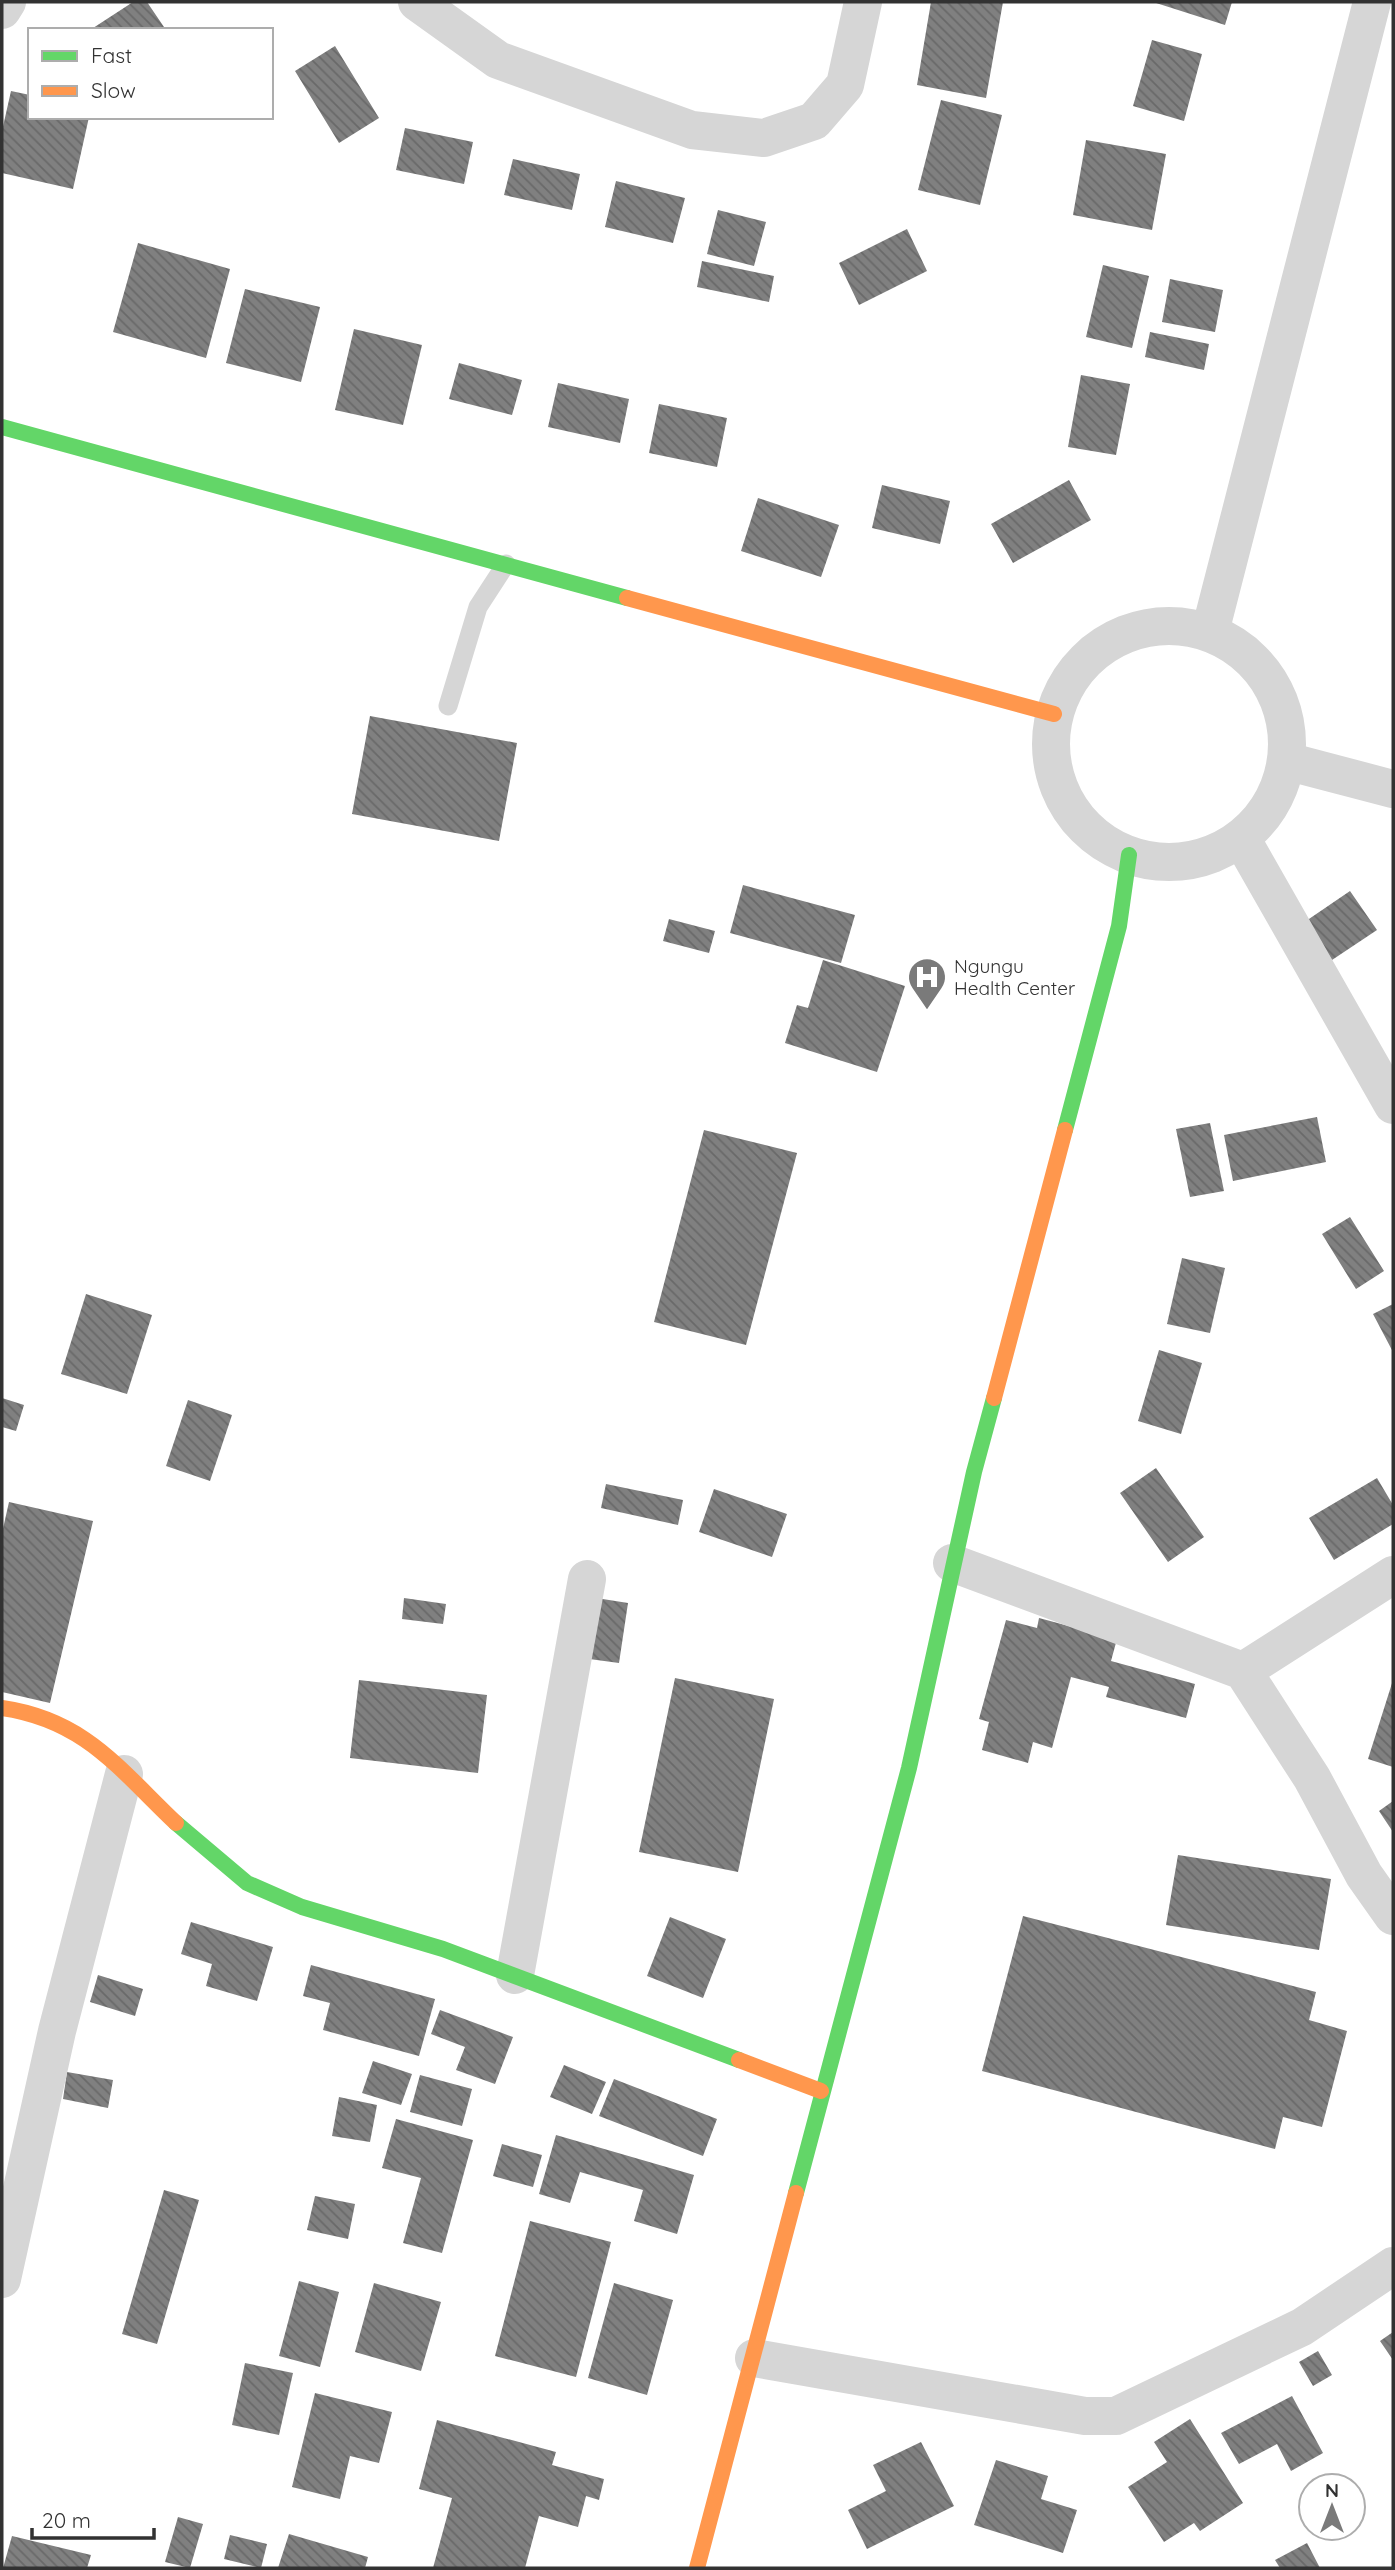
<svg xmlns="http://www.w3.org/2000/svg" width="1395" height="2570" font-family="Quicksand,sans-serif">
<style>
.building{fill:url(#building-back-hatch)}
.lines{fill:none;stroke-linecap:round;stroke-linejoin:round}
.lane{stroke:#d6d6d6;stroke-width:19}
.street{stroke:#d6d6d6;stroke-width:38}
.fast{stroke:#63d668;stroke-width:16}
.slow{stroke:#ff974d;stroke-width:16}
.labels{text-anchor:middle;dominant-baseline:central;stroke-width:7;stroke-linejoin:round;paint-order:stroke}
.poi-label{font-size:19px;fill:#323232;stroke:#fff;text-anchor:start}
</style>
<defs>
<pattern id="building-back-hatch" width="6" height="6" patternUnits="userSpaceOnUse" patternTransform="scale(1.75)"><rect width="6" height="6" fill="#808080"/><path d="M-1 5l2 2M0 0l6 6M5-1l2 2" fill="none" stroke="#696969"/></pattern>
</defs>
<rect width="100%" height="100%" fill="#fff"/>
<path class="building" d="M133 2H147L164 27 90 30Z
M931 2H1003L986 98 917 85Z
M1153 2H1232L1225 25Z
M1152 40 1202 54 1184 121 1133 106Z
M335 46 379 118 339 143 295 71Z
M11 91 30 95V117H89L73 189 2 173V131Z
M941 100 1002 115 980 205 918 190Z
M405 128 473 142 464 184 396 170Z
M1086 140 1166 154 1152 230 1073 215Z
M513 159 580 174 572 210 504 195Z
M616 181 685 198 673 243 605 227Z
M718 210 766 222 754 266 707 254Z
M907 229 927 271 859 305 839 263Z
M138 243 230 269 206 358 113 332Z
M702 261 774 276 769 302 697 287Z
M1103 265 1149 276 1132 348 1086 337Z
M1170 279 1223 290 1215 332 1162 322Z
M245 289 320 307 301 382 226 363Z
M354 329 422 345 403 425 335 410Z
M1150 332 1209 344 1204 370 1145 357Z
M459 363 522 380 512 415 449 399Z
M1081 375 1130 384 1116 455 1068 447Z
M558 383 629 399 620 443 548 427Z
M659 404 727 418 717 467 649 453Z
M1069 480 1091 520 1013 563 991 524Z
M882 485 950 501 940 544 872 528Z
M758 498 839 525 821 577 741 551Z
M370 716 517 743 499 841 352 814Z
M743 885 855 915 841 963 730 933Z
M1350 891 1377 930 1332 960 1306 921Z
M669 919 715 931 709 953 663 941Z
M823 960 905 986 877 1072 785 1043 797 1005 808 1008Z
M1317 1117 1326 1162 1233 1181 1224 1135Z
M1210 1123 1224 1191 1190 1197 1176 1129Z
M704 1130 797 1153 746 1345 654 1322Z
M1350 1217 1384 1271 1356 1289 1322 1234Z
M1182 1258 1225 1268 1210 1333 1167 1324Z
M86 1294 152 1315 127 1394 61 1374Z
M1393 1304V1352L1373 1314Z
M1159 1350 1202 1363 1181 1434 1138 1421Z
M2 1398 24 1405 16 1431 2 1427Z
M188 1400 232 1415 210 1481 166 1466Z
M1156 1468 1204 1537 1168 1562 1120 1493Z
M1377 1478 1393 1505V1524L1334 1560 1309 1518Z
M606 1484 683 1500 678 1525 601 1508Z
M714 1489 787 1514 772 1557 699 1532Z
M9 1502 93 1521 50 1703 2 1692V1533Z
M590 1597 628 1603 619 1663 582 1658Z
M404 1598 446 1604 443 1624 402 1619Z
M1039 1618 1117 1639 1111 1661 1195 1684 1186 1718 1106 1697 1109 1687 1071 1677 1052 1748 1033 1742 1028 1763 982 1750 989 1722 979 1719 1006 1620 1037 1628Z
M675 1678 774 1699 738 1872 639 1852Z
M359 1680 487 1695 478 1773 350 1758Z
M1393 1680V1767L1368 1759Z
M1393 1801V1832L1379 1811Z
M1178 1855 1331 1879 1319 1950 1166 1925Z
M1023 1916 1316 1992 1309 2020 1347 2031 1322 2127 1283 2117 1275 2149 982 2071Z
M670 1917 726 1939 703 1998 647 1976Z
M191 1922 273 1947 257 2001 206 1986 212 1964 181 1954Z
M311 1965 435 1999 419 2056 323 2030 330 2003 303 1996Z
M98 1975 143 1989 135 2016 90 2002Z
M440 2010 513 2037 495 2084 456 2070 465 2047 431 2034Z
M373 2061 412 2074 401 2105 362 2093Z
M564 2065 606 2082 592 2114 550 2097Z
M67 2072 113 2080 108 2108 63 2099Z
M420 2075 472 2089 462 2126 410 2112Z
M614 2079 717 2119 703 2156 599 2116Z
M339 2097 377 2105 370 2142 332 2136Z
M396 2119 473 2140 442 2253 403 2243 421 2178 382 2168Z
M556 2135 694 2175 677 2234 634 2221 643 2190 580 2172 570 2203 539 2194Z
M502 2144 542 2155 533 2187 493 2176Z
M164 2190 199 2200 157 2344 122 2334Z
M315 2196 355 2204 348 2239 307 2230Z
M530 2221 611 2242 576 2377 495 2356Z
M299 2281 339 2292 320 2367 279 2356Z
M374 2283 441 2302 421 2371 355 2352Z
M614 2283 673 2300 647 2395 588 2378Z
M1393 2332V2360L1380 2341Z
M1318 2351 1332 2375 1313 2386 1299 2362Z
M245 2363 293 2373 279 2435 232 2425Z
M315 2393 392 2412 379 2463 350 2456 340 2499 292 2487Z
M1292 2396 1323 2453 1291 2471 1277 2444 1239 2464 1221 2433Z
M1190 2419 1243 2503 1200 2531 1194 2523 1164 2542 1128 2487 1167 2462 1154 2442Z
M437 2420 556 2452 552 2465 604 2479 599 2500 586 2496 578 2527 539 2516 525 2568H433L452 2498 419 2489Z
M921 2442 954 2506 867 2549 848 2510 886 2491 873 2465Z
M996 2460 1048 2476 1041 2499 1077 2510 1063 2553 974 2525Z
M178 2517 203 2524 190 2568 165 2562Z
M289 2534 368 2557 365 2568H278Z
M230 2535 267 2544 261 2568 224 2559Z
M12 2536 91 2555 87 2568H3Z
M1307 2543 1320 2568H1280L1275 2560Z"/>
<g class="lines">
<path class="lane" d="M448 706 478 607 506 564"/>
<path class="street" d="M417 2 498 60 692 130 764 138 814 121 845 85 863 2
M2 10 7 2
M1051 744a118 118 0 1 1 236 0a118 118 0 1 1-236 0Z
M1210 632 1372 2
M1286 761 1393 789
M1241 838 1393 1105
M952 1563 1243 1671 1312 1778 1364 1875 1393 1916
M1243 1671 1393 1575
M515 1975 587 1579
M2 2279 57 2031 124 1774
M754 2358 1085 2416H1116L1302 2327 1393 2266"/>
<path class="fast" d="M2 427 627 598
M1065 1130 1119 926 1129 855
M176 1823 247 1883 302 1907 443 1949 739 2060
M796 2193 909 1768 974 1472 994 1398"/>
<path class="slow" d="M627 598 1054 714
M994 1398 1065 1130
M2 1708C85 1720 119 1769 176 1823
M739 2060 821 2091
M697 2568 796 2193"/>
</g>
<defs>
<symbol id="hospital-pin" viewBox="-11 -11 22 30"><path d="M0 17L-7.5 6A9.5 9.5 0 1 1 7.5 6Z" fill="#7a7a7a" stroke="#fff"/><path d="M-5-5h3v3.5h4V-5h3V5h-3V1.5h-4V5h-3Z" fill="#fff"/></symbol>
</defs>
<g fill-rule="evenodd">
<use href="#hospital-pin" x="905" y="955" width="44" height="60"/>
</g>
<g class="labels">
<g class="poi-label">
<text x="954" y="966">Ngungu<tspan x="954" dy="22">Health Center</tspan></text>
</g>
</g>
<rect width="1395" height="2570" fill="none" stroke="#323232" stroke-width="7"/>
<rect x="28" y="28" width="245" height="91" fill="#ffffff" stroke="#adadad" stroke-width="2"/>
<rect x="42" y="51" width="35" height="10" fill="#63d668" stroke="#adadad" stroke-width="2"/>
<text x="91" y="63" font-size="21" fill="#323232">Fast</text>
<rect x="42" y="86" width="35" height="10" fill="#ff974d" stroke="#adadad" stroke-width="2"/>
<text x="91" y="98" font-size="21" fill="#323232">Slow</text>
<g transform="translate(1332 2507)"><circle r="33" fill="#ffffff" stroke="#adadad" stroke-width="2"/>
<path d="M0-5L12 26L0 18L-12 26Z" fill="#7a7a7a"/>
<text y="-10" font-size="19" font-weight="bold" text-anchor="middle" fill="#323232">N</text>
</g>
<path d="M32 2528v10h122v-10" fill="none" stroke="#323232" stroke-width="3.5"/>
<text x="42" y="2528" font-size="21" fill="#323232" stroke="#ffffff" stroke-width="5" paint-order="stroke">20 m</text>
</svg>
